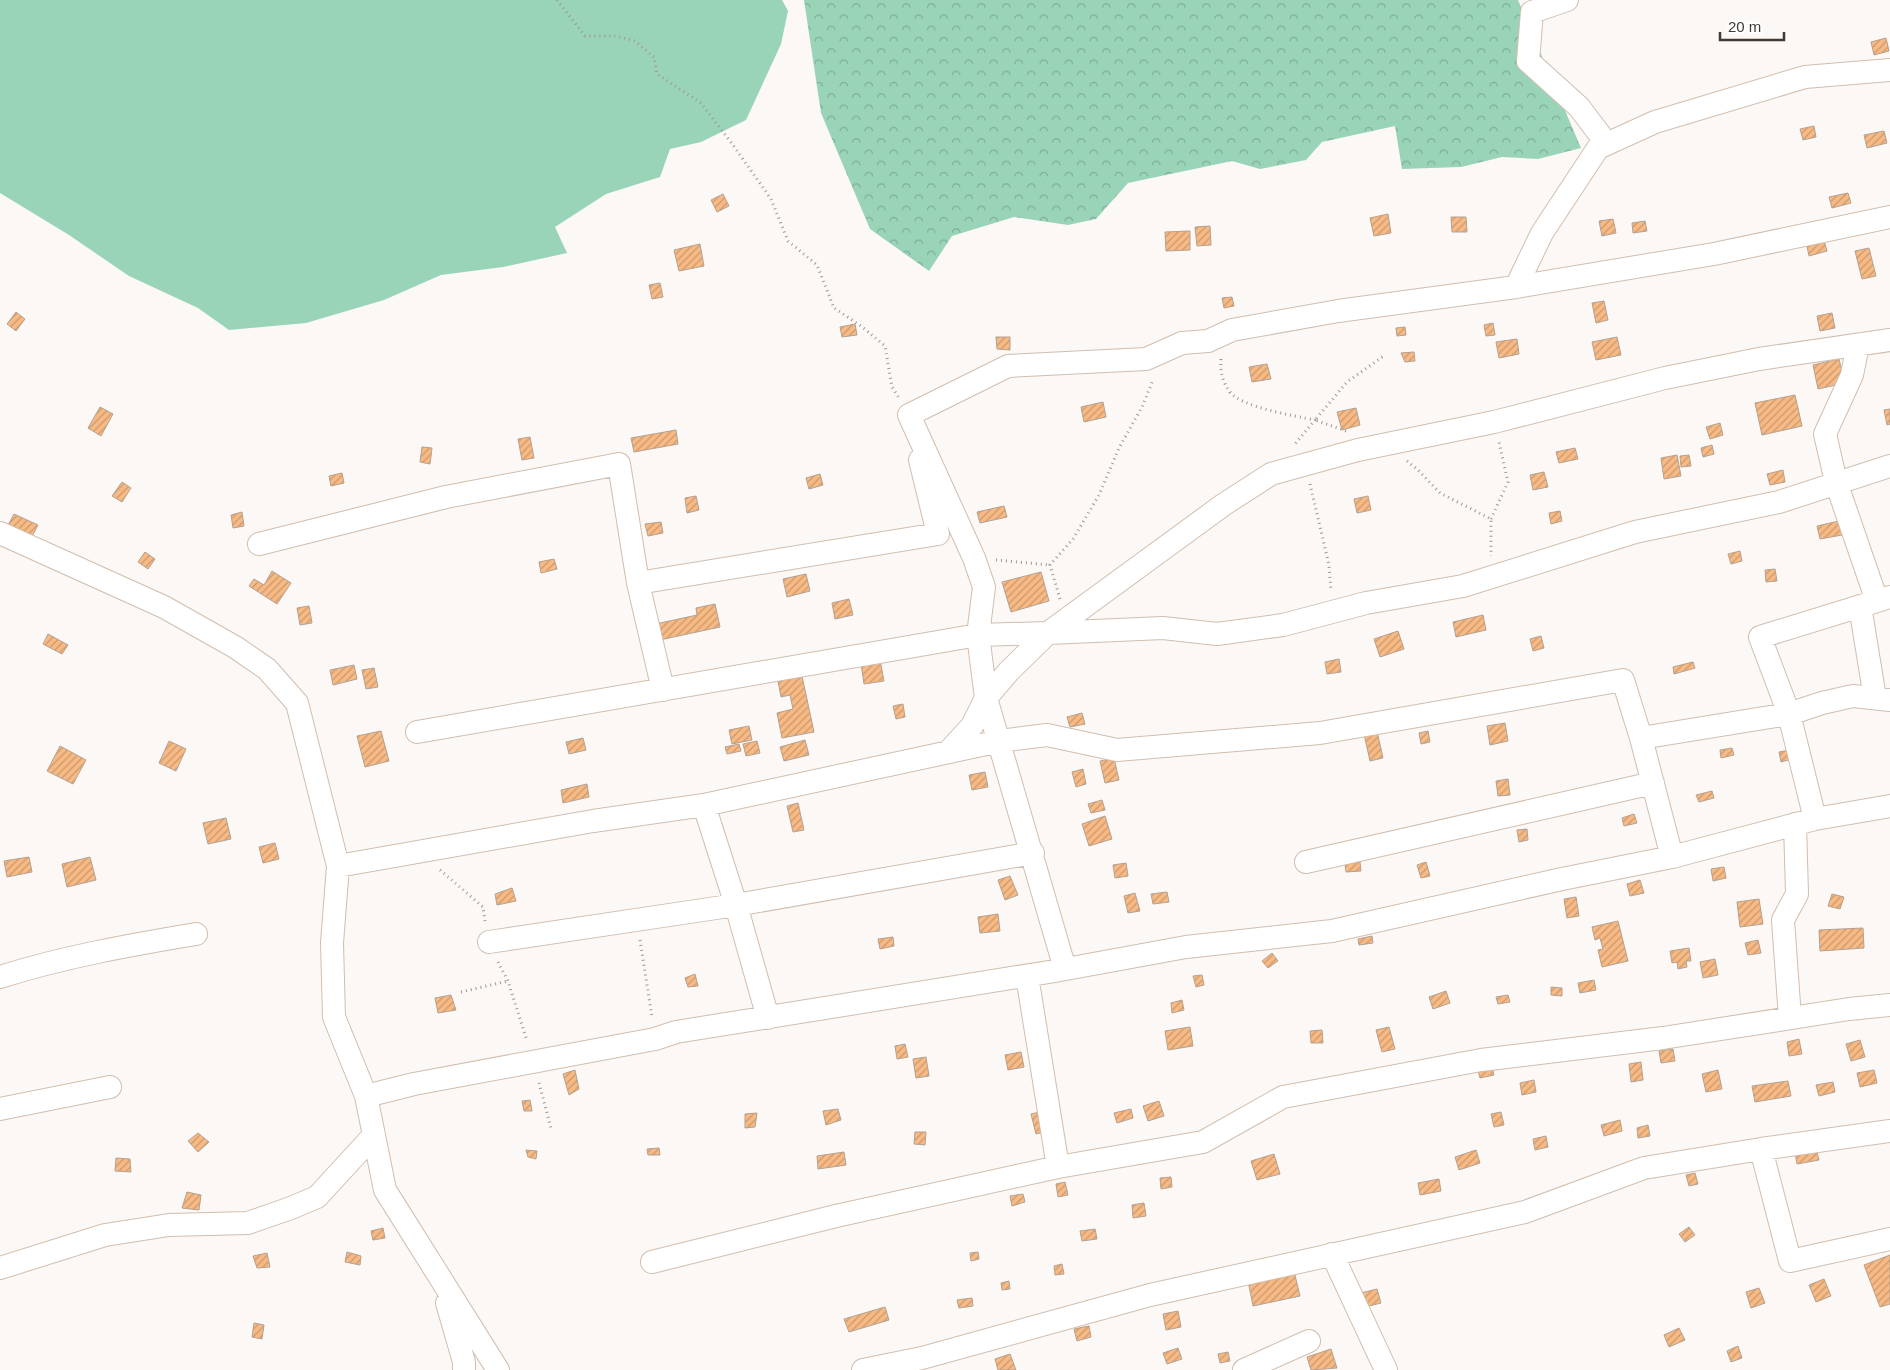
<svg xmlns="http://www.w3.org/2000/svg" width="1890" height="1370" font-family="Arial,sans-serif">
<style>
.green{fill:#99d4b9}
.forest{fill:url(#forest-crowns)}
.building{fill:url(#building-hatch);stroke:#b4a191}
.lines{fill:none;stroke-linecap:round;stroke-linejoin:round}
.street-casing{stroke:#d1beae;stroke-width:24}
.path{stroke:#9e9893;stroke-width:3;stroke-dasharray:1 4;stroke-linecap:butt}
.street{stroke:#fff;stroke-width:22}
</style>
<defs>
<pattern id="forest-crowns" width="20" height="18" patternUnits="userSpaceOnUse" patternTransform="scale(1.25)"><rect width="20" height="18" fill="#99d4b9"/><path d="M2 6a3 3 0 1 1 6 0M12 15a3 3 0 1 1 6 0" fill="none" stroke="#7ead97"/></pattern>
<pattern id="building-hatch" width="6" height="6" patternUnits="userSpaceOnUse" patternTransform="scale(1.25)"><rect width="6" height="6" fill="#f8ba84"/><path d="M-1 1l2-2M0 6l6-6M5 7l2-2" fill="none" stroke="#ca986d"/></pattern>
</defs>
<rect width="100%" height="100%" fill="#fcf8f5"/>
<path class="green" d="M0 0H782L788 11 781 44 746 120 701 142 670 149 660 177 606 194 555 227 567 253 503 267 441 275 384 300 306 323 229 330 198 308 129 276 69 235 0 193Z"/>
<path class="forest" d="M804 0H1518L1581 148 1538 159 1502 157 1461 167 1402 169 1395 126 1322 142 1306 160 1260 169 1232 161 1128 183 1096 219 1068 225 1014 217 952 236 929 271 870 229 821 113Z"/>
<path class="building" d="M1886 38 1889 51 1874 55 1871 42Z
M1814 126 1816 137 1803 140 1800 129Z
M1884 131 1887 143 1867 148 1864 135Z
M1848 193 1851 203 1832 208 1829 197Z
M723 194 729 206 717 212 711 200Z
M1388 214 1391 233 1374 236 1370 218Z
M1451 217H1466L1467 232H1452Z
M1613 219 1616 233 1602 236 1599 221Z
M1645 221 1647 231 1633 233 1632 223Z
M1210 226 1211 245 1197 246 1195 227Z
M1190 231V250L1166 251 1165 232Z
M1823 237 1827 251 1809 256 1806 242Z
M700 244 704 266 679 271 674 250Z
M1869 248 1876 276 1862 279 1855 251Z
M660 283 663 297 652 299 649 285Z
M1232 297 1234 306 1224 308 1222 298Z
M1604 301 1608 320 1596 323 1592 303Z
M16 312 25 319 16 331 7 324Z
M1832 313 1835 328 1820 331 1817 316Z
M1493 323 1495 335 1486 336 1484 325Z
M855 324 857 335 842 337 840 327Z
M1405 327 1406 335 1397 336 1396 328Z
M996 337H1010V350L997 349Z
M1617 337 1621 355 1596 360 1592 342Z
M1517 339 1519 354 1499 358 1496 342Z
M1414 352 1415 361 1405 362 1401 353Z
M1839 359 1845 383 1818 389 1813 365Z
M1267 364 1271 379 1252 382 1249 367Z
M1795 395 1802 426 1762 435 1755 403Z
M1103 402 1106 417 1084 422 1081 407Z
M100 407 113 414 101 436 88 428Z
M1356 408 1360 425 1342 430 1337 412Z
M1890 409V424L1887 425 1884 410Z
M1720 423 1723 435 1710 439 1706 427Z
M676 430 678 444 634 452 631 438Z
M530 437 534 458 522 460 518 439Z
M1712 445 1714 454 1703 457 1701 448Z
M422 447 432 448 430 464 420 462Z
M1575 448 1578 459 1559 463 1556 452Z
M1677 455 1681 476 1664 479 1661 458Z
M1689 455 1691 466 1681 467 1680 456Z
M1783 470 1785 482 1770 485 1767 474Z
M1544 472 1548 487 1533 490 1530 475Z
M342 473 344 483 331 486 329 476Z
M820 474 823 485 809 489 806 478Z
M122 482 131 488 122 502 112 496Z
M696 496 699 510 687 513 685 498Z
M1368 496 1371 510 1357 513 1354 499Z
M1004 506 1007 517 980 523 977 512Z
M1560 511 1562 521 1551 524 1549 513Z
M242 512 244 526 233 528 231 515Z
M14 514 38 525 29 542 5 531Z
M1839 521 1842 535 1820 539 1817 526Z
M661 522 663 533 648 536 645 524Z
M1740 551 1742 561 1731 564 1728 554Z
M145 552 155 559 148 569 138 562Z
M554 559 557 569 541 573 539 562Z
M1775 569 1777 581 1766 582 1765 570Z
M272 571 291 583 277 604 249 586 254 579 264 585Z
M1041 572 1049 601 1011 612 1002 582Z
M806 574 810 591 787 597 783 579Z
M849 599 853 615 835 619 832 603Z
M715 604 720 627 655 641 651 625 697 615 696 608Z
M309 606 312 623 300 625 297 608Z
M1483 615 1486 630 1456 637 1453 622Z
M1398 631 1404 649 1380 657 1374 639Z
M48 634 68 645 62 654 43 644Z
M1541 636 1544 648 1533 651 1530 639Z
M1339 659 1341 672 1327 674 1325 662Z
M880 660 884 681 864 684 861 663Z
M1693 662 1695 668 1674 674 1673 667Z
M354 665 357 679 333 685 330 670Z
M374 668 378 687 366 689 362 670Z
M802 676 814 732 782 738 777 713 793 709 790 695 781 697 778 681Z
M903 704 905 717 896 719 893 706Z
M1082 713 1085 724 1070 727 1067 717Z
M1505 723 1508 741 1490 745 1487 726Z
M749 726 752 740 732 744 729 730Z
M381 731 389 761 365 767 357 736Z
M1377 731 1383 758 1370 761 1364 734Z
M1428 731 1430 742 1421 744 1419 733Z
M583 738 586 750 569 754 566 742Z
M805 740 809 755 784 761 780 747Z
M169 741 186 749 176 771 159 763Z
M757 741 760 753 746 756 743 744Z
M739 744 741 751 727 754 725 747Z
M60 746 86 760 73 784 47 771Z
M1732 748 1734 755 1721 758 1720 750Z
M1790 750 1792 759 1781 762 1779 752Z
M1114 758 1119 780 1105 783 1100 761Z
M1083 769 1086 784 1076 787 1072 772Z
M985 772 988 787 972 790 969 775Z
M1508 779 1510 795 1498 796 1496 781Z
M587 784 589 797 563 803 561 790Z
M1712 791 1714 798 1699 802 1696 795Z
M1102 800 1105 810 1091 813 1088 804Z
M798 803 804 830 793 832 787 806Z
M1634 814 1637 823 1624 826 1622 818Z
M1105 816 1112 839 1089 846 1082 824Z
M226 818 231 839 208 844 203 823Z
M1527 829 1528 840 1519 842 1517 830Z
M275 843 279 859 263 863 259 847Z
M29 857 32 872 7 877 4 861Z
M90 857 96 880 67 887 62 864Z
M1360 862 1361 871 1346 872 1345 864Z
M1426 862 1430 876 1421 878 1417 865Z
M1126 863 1128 876 1115 878 1113 865Z
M1724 867 1726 878 1713 881 1711 869Z
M1010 876 1018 895 1005 900 998 880Z
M1640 880 1644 893 1630 896 1627 884Z
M512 888 516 901 497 905 495 894Z
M1167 892 1169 902 1153 904 1151 894Z
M1135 893 1140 911 1128 913 1124 896Z
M1832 894 1844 897 1840 909 1828 906Z
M1576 897 1579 916 1567 918 1564 899Z
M1759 899 1763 924 1740 927 1737 902Z
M998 914 1000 931 980 933 978 917Z
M1618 921 1628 961 1602 967 1598 950 1603 949 1600 938 1595 940 1592 927Z
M1863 928 1864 948 1820 951 1819 930Z
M1372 936 1373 943 1359 945 1358 939Z
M893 937 894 946 880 949 878 939Z
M1758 940 1761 953 1748 955 1745 943Z
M1689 948 1691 961H1686L1687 967 1678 969 1677 962 1672 963 1670 951Z
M1272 953 1278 961 1268 968 1262 961Z
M1715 959 1718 975 1703 978 1700 962Z
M695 974 698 986 688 987 685 978Z
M1202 975 1204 985 1196 987 1193 976Z
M1594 980 1596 990 1580 993 1578 983Z
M1551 987 1562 988V996L1551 995Z
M1446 991 1450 1003 1433 1009 1429 997Z
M451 995 456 1010 438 1013 435 998Z
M1508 995 1510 1002 1498 1004 1496 997Z
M1182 1000 1184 1010 1172 1013 1171 1003Z
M1190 1027 1193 1046 1168 1050 1165 1031Z
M1389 1027 1395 1049 1382 1052 1376 1030Z
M1322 1030 1323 1043H1311L1310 1031Z
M1799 1039 1802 1054 1789 1056 1787 1042Z
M1860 1040 1865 1057 1851 1061 1846 1044Z
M905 1044 908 1057 897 1059 895 1046Z
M1673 1049 1675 1061 1661 1063 1659 1051Z
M1021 1052 1024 1067 1008 1070 1005 1055Z
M926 1057 929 1076 916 1078 913 1059Z
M1641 1062 1643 1080 1631 1082 1629 1064Z
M1492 1067 1494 1075 1480 1078 1478 1071Z
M575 1070 579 1089 569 1095 563 1074Z
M1718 1070 1722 1089 1706 1092 1702 1074Z
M1874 1070 1877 1083 1860 1087 1857 1073Z
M1534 1080 1536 1092 1522 1095 1520 1083Z
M1788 1081 1791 1096 1755 1102 1752 1086Z
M1833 1082 1835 1092 1819 1096 1816 1085Z
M530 1100 532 1111H524L522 1101Z
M1159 1101 1164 1116 1148 1121 1143 1106Z
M838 1109 841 1120 826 1125 823 1111Z
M1131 1109 1133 1118 1117 1123 1114 1113Z
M1044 1111 1048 1131 1036 1134 1031 1114Z
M1501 1112 1504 1125 1494 1127 1491 1114Z
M757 1113 755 1127 745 1128V1114Z
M1620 1120 1622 1131 1604 1136 1601 1125Z
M1648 1125 1650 1136 1638 1138 1637 1128Z
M915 1132H926L925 1145 914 1144Z
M198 1133 209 1142 198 1152 188 1141Z
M1546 1136 1548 1147 1535 1150 1533 1139Z
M659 1148 660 1155H648L647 1149Z
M1816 1148 1819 1160 1797 1164 1795 1152Z
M526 1150 537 1151 536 1159 528 1157Z
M1476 1150 1480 1163 1459 1170 1455 1157Z
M844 1152 846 1165 818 1169 817 1156Z
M1274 1154 1280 1174 1257 1180 1251 1161Z
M116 1158 130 1159 131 1172 115 1171Z
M1695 1173 1698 1184 1689 1186 1686 1175Z
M1171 1177 1172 1187 1161 1189 1160 1178Z
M1439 1179 1441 1191 1420 1195 1418 1183Z
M1065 1182 1068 1195 1058 1197 1056 1184Z
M187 1192 201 1195 199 1210 182 1208Z
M1023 1194 1025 1202 1012 1206 1010 1196Z
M1144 1203 1146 1216 1133 1218 1132 1205Z
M1689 1227 1695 1235 1685 1242 1679 1234Z
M383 1228 385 1238 373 1240 371 1231Z
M1095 1229 1097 1239 1082 1241 1080 1231Z
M347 1252 361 1256 360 1265 345 1262Z
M978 1252 979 1259 971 1261 970 1253Z
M267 1253 270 1267 257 1268 253 1256Z
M1890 1255V1304L1880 1307 1864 1265Z
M1062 1264 1064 1274 1055 1275 1054 1266Z
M1294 1271 1300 1296 1253 1306 1248 1281Z
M1824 1279 1831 1296 1816 1302 1809 1285Z
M1009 1281 1010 1289 1002 1290 1001 1283Z
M1759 1288 1765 1303 1751 1308 1746 1292Z
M1377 1289 1381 1303 1365 1307 1361 1293Z
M972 1298 973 1306 959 1308 957 1300Z
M885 1307 889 1320 849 1332 844 1319Z
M1178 1311 1181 1327 1166 1330 1163 1314Z
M254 1323 264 1325 262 1339 252 1337Z
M1089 1326 1091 1337 1077 1341 1074 1329Z
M1679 1328 1685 1340 1669 1347 1664 1335Z
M1738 1346 1742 1358 1731 1362 1727 1351Z
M1178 1348 1182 1359 1167 1364 1163 1353Z
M1331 1349 1337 1368 1311 1370 1307 1357Z
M1228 1352 1230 1361 1220 1363 1218 1354Z
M1010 1354 1016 1370H998L995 1359Z"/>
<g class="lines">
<defs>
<path id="street" d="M1567 0 1532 12 1528 61 1579 107 1607 144
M1516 287 1542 233 1598 148 1655 122 1805 77 1890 70
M1858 345 1852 375 1825 434 1836 482 1877 601
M909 415 1008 366 1146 359 1182 343 1208 341 1232 330 1338 311 1516 287 1714 254 1890 217
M909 415 974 558 984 587 978 635 986 698 1065 969
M0 533 164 607 235 647 267 669 297 703 338 866 332 943 334 1017 366 1096 385 1190 498 1370
M259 544 446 497 619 464 638 583 663 690
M638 583 938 534 920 460
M1860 606 1875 698
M417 732 978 635 1048 633 1223 505 1271 474 1358 450 1494 422 1665 378 1759 359 1890 340
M1641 738 1789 714 1822 703 1853 696 1890 700
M949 751 972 726 986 698 1009 671 1048 633 1163 628 1217 634 1283 625 1366 603 1463 586 1635 532 1779 502 1890 466
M704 805 736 905 768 1018
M1815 819 1789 714 1760 637 1890 597
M1306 862 1653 783
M338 866 593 821 704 805 1000 741 1047 735 1117 750 1320 733 1623 680 1641 738 1672 857
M489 942 736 905 1033 853
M1027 976 1058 1167
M0 977C63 957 130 945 196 934
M1790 1018 1783 920 1797 894 1795 824
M366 1096 414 1084 655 1039 676 1032 1055 971 1186 947 1332 931 1562 879 1672 857 1815 819 1890 806
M0 1109 110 1087
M1761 1149 1790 1261 1890 1239
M1332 1254 1386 1370
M652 1262 836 1216 1058 1167 1203 1142 1283 1097 1481 1060 1663 1038 1849 1009 1890 1005
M0 1268 105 1235 169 1225 248 1223 291 1208 317 1197 374 1135
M447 1303 464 1362V1370
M863 1370 922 1358 1150 1295 1525 1212 1644 1168 1761 1149 1890 1131
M1244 1370 1309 1341"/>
</defs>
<use href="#street" class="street-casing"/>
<path class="path" d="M557 0 585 36H616L635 41 654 57 657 74 701 103 733 145 771 199 788 241 817 265 834 308 861 326 885 346 892 387 899 398
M1221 359C1220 371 1222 381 1230 392 1241 407 1295 416 1315 420L1295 444
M1346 431 1315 420 1347 382 1385 355
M1407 461 1417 469 1440 493 1491 519V556
M1310 484 1329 565 1331 591
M1491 519 1508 482 1499 442
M996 560 1050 565
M1060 599 1050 565 1073 539 1099 495 1119 448 1142 407 1153 380
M440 870 483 907 485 921
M640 940 652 1017
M498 962 508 981 527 1041
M461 992 508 981
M539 1083 551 1128"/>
<use href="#street" class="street"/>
</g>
<path d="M1720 32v8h64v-8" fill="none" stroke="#413932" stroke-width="2.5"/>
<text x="1728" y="32" font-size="15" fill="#413932" stroke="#ffffff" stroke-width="4" paint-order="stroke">20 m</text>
</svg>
